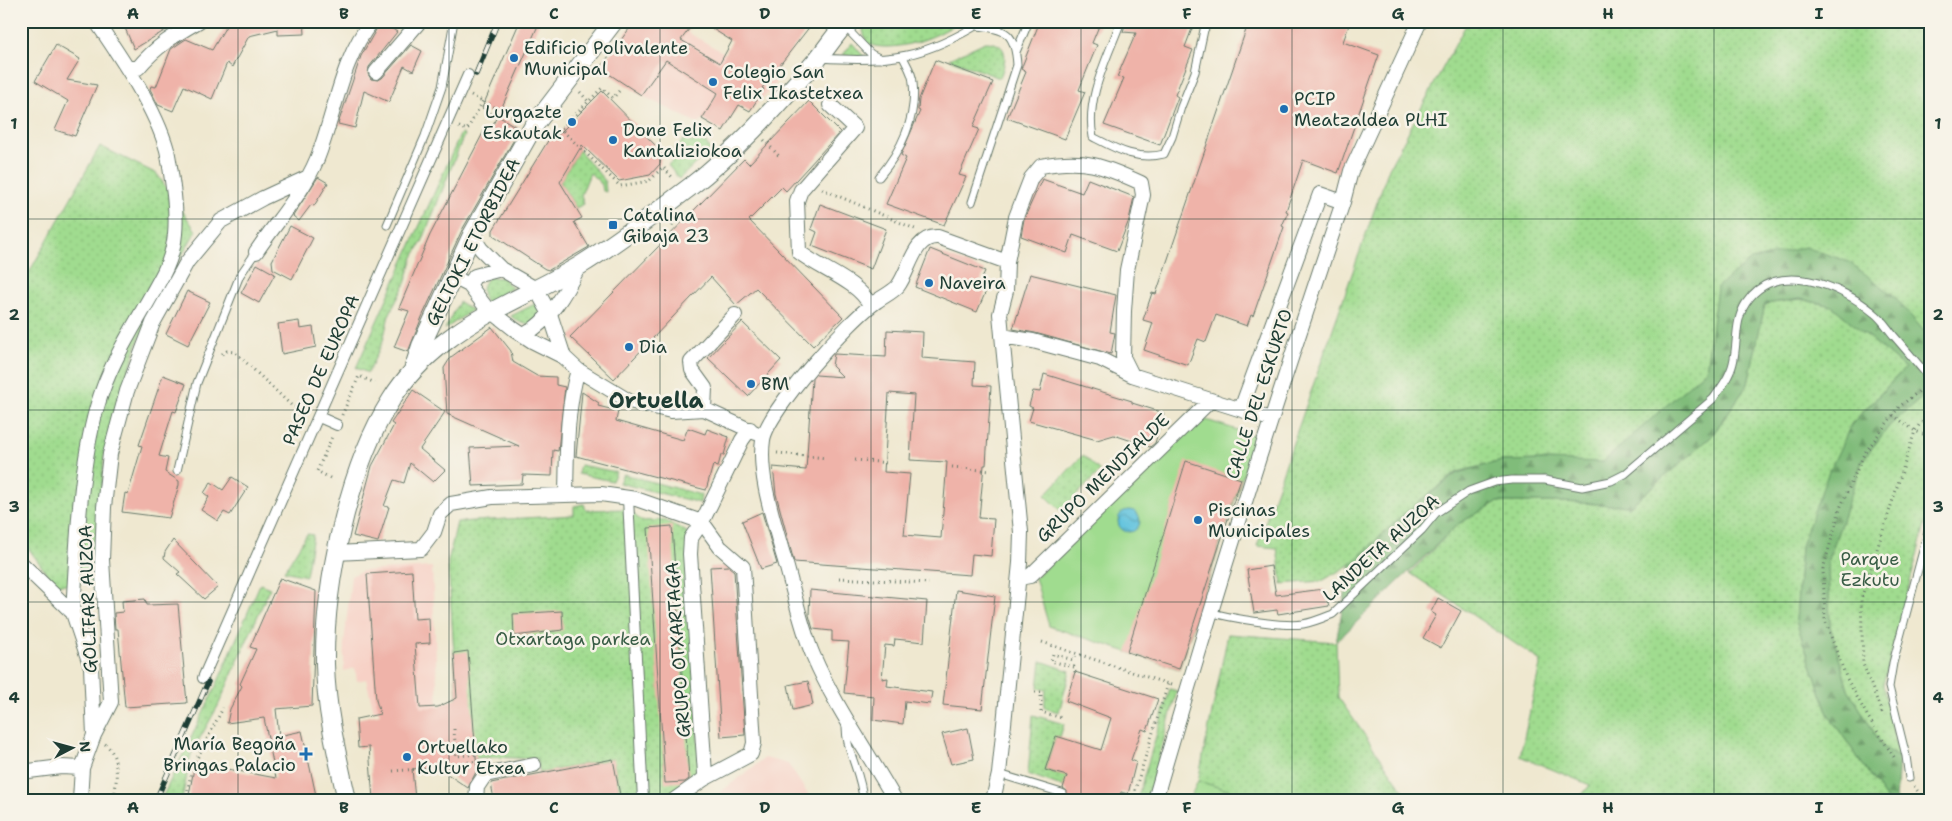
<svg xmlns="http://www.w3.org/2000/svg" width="1952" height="821" font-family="'Shantell Sans',sans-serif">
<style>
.built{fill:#f7d1c6}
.green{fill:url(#green-dots);stroke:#608c62}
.forest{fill:url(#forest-firs);stroke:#507c57}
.pitch{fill:#a0dc8f;stroke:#608c62}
.water{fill:url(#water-waves);stroke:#408089}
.building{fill:#efb3a9;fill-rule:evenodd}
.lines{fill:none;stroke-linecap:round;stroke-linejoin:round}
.service-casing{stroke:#68796b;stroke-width:9}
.pedestrian-casing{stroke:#68796b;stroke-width:12}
.minor-casing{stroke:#68796b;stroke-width:16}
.tertiary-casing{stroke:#68796b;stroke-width:20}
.path{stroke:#68796b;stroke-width:3;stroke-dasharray:1 4;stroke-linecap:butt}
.service{stroke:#fff;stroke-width:7}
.pedestrian{stroke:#fff;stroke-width:10}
.minor{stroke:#fff;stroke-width:14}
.tertiary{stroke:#fff;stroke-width:18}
.rail-casing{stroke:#1f3d34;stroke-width:5.5}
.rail{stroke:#f7f3e8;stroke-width:4;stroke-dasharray:11;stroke-linecap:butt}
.grid{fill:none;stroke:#1f3d34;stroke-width:1;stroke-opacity:0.55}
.poi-dot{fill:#1f6fb2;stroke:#f7f3e8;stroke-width:2}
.labels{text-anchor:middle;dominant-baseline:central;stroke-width:5;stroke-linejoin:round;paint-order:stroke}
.poi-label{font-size:18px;fill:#1f3d34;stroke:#f7f3e8;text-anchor:start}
.street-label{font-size:18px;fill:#1f3d34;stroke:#f7f3e8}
.park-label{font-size:18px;fill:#395d46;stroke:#f7f3e8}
.district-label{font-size:22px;font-weight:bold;fill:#1f3d34;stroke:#f7f3e8}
.neatline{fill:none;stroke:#1f3d34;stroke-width:2}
.grid-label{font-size:16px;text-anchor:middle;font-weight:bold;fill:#1f3d34}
</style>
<defs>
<pattern id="green-dots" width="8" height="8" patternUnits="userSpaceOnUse" patternTransform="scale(1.25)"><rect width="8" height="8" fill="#a0dc8f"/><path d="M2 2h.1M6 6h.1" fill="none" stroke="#89be7c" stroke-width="1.8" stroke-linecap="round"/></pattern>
<pattern id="forest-firs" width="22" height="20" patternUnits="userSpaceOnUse" patternTransform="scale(1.25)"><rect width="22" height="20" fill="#80bc7a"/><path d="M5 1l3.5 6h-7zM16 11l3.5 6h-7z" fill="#689a65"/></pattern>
<pattern id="water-waves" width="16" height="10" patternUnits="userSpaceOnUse" patternTransform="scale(1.25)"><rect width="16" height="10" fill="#60c3de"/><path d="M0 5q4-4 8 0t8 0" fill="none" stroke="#4fa0b5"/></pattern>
</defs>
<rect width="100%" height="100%" fill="#f7f3e8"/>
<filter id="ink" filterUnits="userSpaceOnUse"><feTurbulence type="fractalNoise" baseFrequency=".02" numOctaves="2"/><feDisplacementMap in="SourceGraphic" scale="10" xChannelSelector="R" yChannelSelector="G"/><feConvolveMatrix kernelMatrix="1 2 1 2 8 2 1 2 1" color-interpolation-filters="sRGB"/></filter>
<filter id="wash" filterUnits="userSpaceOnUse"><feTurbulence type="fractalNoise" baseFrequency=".0096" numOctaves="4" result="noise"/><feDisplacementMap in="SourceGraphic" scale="20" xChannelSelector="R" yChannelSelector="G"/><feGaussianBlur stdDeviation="1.12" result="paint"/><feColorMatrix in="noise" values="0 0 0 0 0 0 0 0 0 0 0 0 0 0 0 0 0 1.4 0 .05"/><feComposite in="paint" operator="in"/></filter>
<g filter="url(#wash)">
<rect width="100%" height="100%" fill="#efe8d0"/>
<path class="built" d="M687 32 777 83 750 111 737 104 723 131 703 119 699 124 641 95Z
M432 567 438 707 374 711 366 679 357 681 355 668 344 671V645L351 576 363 571Z
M765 758 788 764 812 800H710Z"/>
<path class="green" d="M867 21H959C939 38 890 55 866 43L863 30Z
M1468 21H1931V322L1923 331 1892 294 1805 247 1712 338 1706 370 1603 463 1545 460 1502 461 1457 472 1405 513 1351 564 1322 581 1282 584 1277 548 1257 546 1389 168Z
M985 42C1011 42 1006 61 1000 78L949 59Z
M852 43 865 58 843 55Z
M461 133 464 135 422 242 413 257 405 284 389 315 383 341 368 373 356 368Z
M699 136 711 149 679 179 668 165 677 156 672 151 686 138 691 143Z
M100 146 157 174 196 231 166 283 137 344 104 456 95 582 55 585 21 538V287Z
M579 150 605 181 606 192 603 191 602 185 590 173 581 195 584 204 576 208 560 182Z
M491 277 503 278 512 288 486 303C480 293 480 282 491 277Z
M1800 299 1832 306 1905 368 1851 424 1801 546 1796 621 1828 714 1887 800H1578L1590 785 1520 756 1541 661 1410 573 1458 524 1497 502H1564L1630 506 1711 437 1748 384 1765 304Z
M459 302 472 310 445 329Z
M537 303 540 313C534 328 522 326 511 316Z
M1931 390V502L1883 685 1899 758 1883 747 1848 689 1830 626 1828 562 1862 461 1890 425Z
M1083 455 1100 471 1061 511 1045 495Z
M580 465 616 472 612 481 578 474Z
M623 474 701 495 700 503 619 483Z
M584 504 586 510 628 509 641 521 664 520 687 532 700 778C671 798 655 800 621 800L613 759 540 773 537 759 494 757 461 759 448 562 457 522 574 515V506Z
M307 534 313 535 306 576 284 571Z
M260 584 270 588 218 706 191 754 182 800H161L217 684Z
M1228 634 1336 642 1338 697 1410 800H1260L1198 781Z
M1041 661 1070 671 1059 712 1044 708 1046 690 1038 688Z
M1170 689 1177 691 1147 800H1137Z
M1033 715 1064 724 1060 737 1056 736 1045 770 1102 786 1064 787 1028 774Z"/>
<path class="forest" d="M1805 247 1849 262 1892 294 1923 330 1931 322V390L1890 425 1862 461 1828 562 1830 626 1848 689 1883 747 1899 758 1896 800H1887L1828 714 1796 621 1801 546 1828 474 1851 425 1905 368 1832 306 1800 299 1765 304 1748 384 1711 437 1630 506 1564 502H1497L1458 524 1336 642 1351 564 1405 513 1457 473 1501 461 1545 460 1603 462 1706 370 1717 287 1751 260Z"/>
<path class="pitch" d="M1200 418 1256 436 1179 669 1049 626 1035 578Z
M1198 781 1260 800H1189Z"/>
<path class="water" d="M1118 521a11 11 0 1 1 22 0a11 11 0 1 1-22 0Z"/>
<g id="blocks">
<path class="building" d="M122 21H181L134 49Z
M229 21H304L305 34 278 35V29L249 36 232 67 227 63 212 99 184 86 173 111 158 105 150 89 151 86 156 87 171 49 186 39 212 50Z
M381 21 397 32 369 67 368 74 371 79 378 80 382 78 411 45 422 51 413 71 404 66 389 102 364 91 355 128 338 124 361 56Z
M520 21H540L498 116 520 129 462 230 422 317 408 352 394 347 409 311 399 308 430 235 484 131 489 133 497 116 482 108Z
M635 21H695L681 40 720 63 732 41 700 21H814L762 88 764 89 750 111 739 105 723 131 702 119 718 93 666 60 641 95 600 68Z
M1040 21H1101L1092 43 1097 45 1079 90 1085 92 1065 139 1007 118 1026 72 1021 69Z
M1126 21H1195L1185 47 1193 50 1175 95 1178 97 1160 145 1104 125 1124 78 1117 77 1136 33 1123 32Z
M1249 21H1338L1349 25 1343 42 1379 55 1338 173 1303 160 1286 211 1288 212 1282 226 1284 227 1253 316 1251 315 1247 326 1216 315 1206 342 1198 339 1188 365 1144 350 1153 323 1143 320 1152 293 1156 294Z
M56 45 80 59 67 80 97 85 75 136 55 130 68 101 35 81Z
M935 60 993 82 973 127 979 129 959 175 966 177 944 225 886 204 906 158 901 155 920 111 918 110 919 99Z
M602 91 661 151 660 164 650 175 619 181 582 145 560 182 582 218 574 222 589 247 549 270 545 269 493 235V230L554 131 559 134Z
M809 101 840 132 786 191 782 187 749 220 843 317 813 346 756 288 736 305 711 277 614 379 570 337 744 159 749 164Z
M318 177 328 183 314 206 311 205 299 221 293 216Z
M1042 179 1082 193 1088 179 1134 197 1129 220 1117 251 1073 235 1067 253 1021 236 1024 219Z
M820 204 886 229 871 269 812 246 817 232 811 229Z
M290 226 313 238 292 279 273 269 272 261Z
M930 249 985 271 978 288 986 291 977 312 915 287Z
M257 264 275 274 259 303 241 293Z
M1030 274 1116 295 1110 332 1115 333 1111 354 1035 333 1013 329Z
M187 291 210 302 188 345 166 334Z
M299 321 300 329 313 327 316 347 282 354 278 324Z
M742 322 781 360 748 396 708 358Z
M492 327 511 351 513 362 537 376 556 377V385L565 387 558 451 553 450 552 476 523 475 522 484 473 486 470 448 519 446 447 414 444 368 451 357Z
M887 330 923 332 922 358 975 362 974 385 991 386 986 465H984L979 518 994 519 991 556 972 554 970 575 794 562 776 494 773 467 806 470 812 379 816 375 843 377 832 366 834 354 886 357ZM889 393 914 395 910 460 947 462 941 538 904 535 910 474 884 472Z
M1044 374 1132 401V403L1164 413 1155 443 1150 447 1114 435 1097 440 1029 421 1033 408 1029 406 1033 391 1040 392Z
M163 375 186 384 176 412 173 411 159 456 168 458 165 472 179 481V485L169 518 122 512 125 493 128 494 142 446 139 445Z
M413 390 445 412 420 449 445 470 433 482 410 463 404 483 394 480 384 506 389 507 378 542 353 536 372 466 394 425 391 423Z
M582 392 599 403 598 406 618 411 616 421 683 440 688 428 705 434 707 429 729 437 724 455H721L718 467 713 465 706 490 576 456Z
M1186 461 1241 479 1179 669 1127 652Z
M232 477 248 487 230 515 224 512 218 521 201 510 209 497 204 493 211 482 223 490Z
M762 512 777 564 761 569 742 521Z
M672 526 689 779 685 782 665 783 648 528Z
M173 540 218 587 204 599 177 574 180 572 164 558 165 552Z
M728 566 734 571 745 735 721 737 710 567Z
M1271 566 1276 595 1324 589 1329 606 1278 614 1277 610 1254 613 1247 570Z
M412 571 415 619 429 618 430 643 415 644 420 708 438 707 457 698 454 653 468 651 477 770 468 788 437 767 412 769 415 799 373 800 369 747 358 748 356 719 380 714 376 700 367 574Z
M280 578 316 591 312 706 276 709 279 736 302 731 317 800H188L195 763 276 778 264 718 227 723 230 709 242 686 240 684 256 649 250 647Z
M810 590 927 601 924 642 895 639 894 646 885 645 882 679 888 678 887 686 932 692 930 704 905 701 903 724 873 720 874 696 844 693 849 642 832 641V631L813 629 809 615Z
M956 590 995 596 982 709 943 705Z
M1438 598 1461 611 1441 648 1423 638 1436 615 1431 612Z
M145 599 147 605 178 604 187 703 125 707 118 629H115L114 613 123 612 122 601Z
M562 611 563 630 514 636 513 614Z
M1075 672 1158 699 1147 731 1142 729 1131 760 1136 762 1128 794 1121 792 1118 800H1059L1067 795V791L1063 788 1067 776 1045 770 1056 736 1101 750 1111 718 1066 701Z
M808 681 813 705 793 710 788 685Z
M968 728 974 759 951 764 942 734Z
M613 759 621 800H494L491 783Z"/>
</g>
</g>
<g filter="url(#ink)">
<use href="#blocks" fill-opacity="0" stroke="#68796b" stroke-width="1"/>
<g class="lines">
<defs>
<path id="service" d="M1121 21C1108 57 1085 98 1093 137 1116 149 1137 161 1164 154L1172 137 1181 107 1195 72 1204 30 1210 21
M852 22 851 33 871 54 881 59
M1016 52 1029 21
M821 58C890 63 924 58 984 21
M879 177C901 151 917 118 913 83 913 74 907 65 903 57
M972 202 1017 65C1015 33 1007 29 977 26
M387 225 425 136 442 87 454 21
M177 471 197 383 240 275 256 252
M1209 612C1230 618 1282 627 1303 624 1314 622 1323 618 1333 614L1422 530 1436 513 1469 491 1494 482 1512 480H1545L1582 487 1611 481 1625 474 1713 399C1721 388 1730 376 1733 363 1738 343 1734 321 1746 303 1775 258 1841 285 1874 313 1882 319 1888 329 1894 336 1907 351 1919 365 1931 380
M846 724C845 751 862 773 863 800
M999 774 1062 793
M1909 778 1906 756 1889 687 1893 663 1931 521"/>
<path id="pedestrian" d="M319 417 337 425
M628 498 643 800
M203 678 468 75"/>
<path id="minor" d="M128 68H138C155 47 176 34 199 21
M376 72 420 21
M830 105 855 128 801 190 797 201 799 252C820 269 858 281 870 305
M472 235 481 249 501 269 536 289 550 314 564 357
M256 252C276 222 303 193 317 159 335 115 341 59 372 21
M453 277 469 285 485 306 514 329 532 341 564 357 578 370 629 401 671 411 704 409 756 433
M469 285 475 276 501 269
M524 335C550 321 566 292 579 266
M1132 375 1270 419
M704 409 705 388 692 370 691 362 735 315
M1241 409 1320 194 1343 202
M566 494C567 453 566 409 578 370
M335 553 421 549 434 532 440 514 451 504 492 497 601 494 636 499 702 522 720 547 743 567 754 743 751 754 704 779
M21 563 73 613 91 667 94 735
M1019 578 1030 576 1211 400
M73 613C77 547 79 470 97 407 111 357 141 317 164 272 177 247 177 221 174 195 172 180 170 164 167 150 155 107 121 58 96 21
M21 772 61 767 82 768 94 735 111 702 102 560 104 507 110 454 127 391 153 323 187 262 221 221 263 198 306 178
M80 800 82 768
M476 800 477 787 485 775 534 765
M674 800 704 779 705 774 690 554 691 538 702 522 742 440 750 429
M895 800C868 752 835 707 813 655 799 622 793 585 782 551 773 518 758 474 763 440 767 411 851 318 877 301 884 296 893 292 898 286 910 270 914 235 938 237L1007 262
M993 800 999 774 1020 563 1021 532 1000 314 1006 291 1007 262 1016 217 1031 178 1041 166C1084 158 1102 165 1141 183L1143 195 1127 270 1124 311 1123 357 1132 375 1100 359 1033 341 1002 336
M1155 800C1213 599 1276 400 1343 202L1351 171 1420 21"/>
<path id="tertiary" d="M413 370 421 346 472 235 533 127 614 21
M347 800C337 755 326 710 325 664 324 585 348 468 391 400 405 377 424 358 446 341 486 310 535 292 579 266 617 243 654 214 690 187 737 151 777 105 816 61 827 48 836 33 848 21"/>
</defs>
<use href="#service" class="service-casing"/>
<use href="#pedestrian" class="pedestrian-casing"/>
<use href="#minor" class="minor-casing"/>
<use href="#tertiary" class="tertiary-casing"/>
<path class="path" d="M619 91 613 98 602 88 561 129 620 186 649 181 663 167 673 178
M580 92 588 101
M471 95 519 120
M459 127 467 130 483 101
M764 140 779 156
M822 189 915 229
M672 226 679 219 678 217
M222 354 227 351 235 352 292 406 307 412
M1926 357 1931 349
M342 415 359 376 375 383
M1893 415 1915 431 1931 437
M777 453 826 458
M855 460 889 463
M952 467 991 471
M330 478 317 471 332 437
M839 578 929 583
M1042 642 1174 686
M1075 672 1074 667 1051 661 1053 654 1073 660 1076 653
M1035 692H1041V712L1062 718
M1882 713 1863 664 1861 599 1915 431 1919 425 1931 414
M454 729 456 756 478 754
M105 744C121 756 116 783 114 800
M1894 757 1868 717 1846 677 1825 620 1823 569 1841 506 1864 454 1899 407 1923 388
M453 764 479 761
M393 771 445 767
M1914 786 1924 800
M127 800V798L132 800
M177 800 179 795 187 797
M186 800 192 768 223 708
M1132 800 1168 684"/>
<use href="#service" class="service"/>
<use href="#pedestrian" class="pedestrian"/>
<use href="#minor" class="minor"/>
<use href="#tertiary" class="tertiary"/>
<defs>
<path id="rail" d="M476 74 498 21
M156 800 208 682"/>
</defs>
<use href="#rail" class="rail-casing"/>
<use href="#rail" class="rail"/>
</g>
</g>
<path class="grid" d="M238 21V800M449 21V800M660 21V800M871 21V800M1081 21V800M1292 21V800M1503 21V800M1714 21V800M21 219H1931M21 410H1931M21 602H1931"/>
<g class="poi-dot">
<circle cx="514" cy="58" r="5"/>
<circle cx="713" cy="82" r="5"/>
<circle cx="1284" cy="109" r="5"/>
<circle cx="572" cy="122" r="5"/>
<circle cx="613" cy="140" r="5"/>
<rect x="608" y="220" width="10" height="10" rx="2.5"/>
<circle cx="929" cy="283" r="5"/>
<circle cx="629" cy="347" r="5"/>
<circle cx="751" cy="384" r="5"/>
<circle cx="1198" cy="520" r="5"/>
<path d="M303.5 746.5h5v5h5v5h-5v5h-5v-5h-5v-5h5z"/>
<circle cx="407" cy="757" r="5"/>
</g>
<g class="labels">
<g class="poi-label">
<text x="524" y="48">Edificio Polivalente<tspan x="524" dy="21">Municipal</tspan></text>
<text x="723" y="72">Colegio San<tspan x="723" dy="21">Felix Ikastetxea</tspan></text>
<text x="1294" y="99">PCIP<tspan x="1294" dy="21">Meatzaldea PLHI</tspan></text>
<text x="562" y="112" text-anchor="end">Lurgazte<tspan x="562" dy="21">Eskautak</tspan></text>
<text x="623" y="130">Done Felix<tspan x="623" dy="21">Kantaliziokoa</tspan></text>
<text x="623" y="215">Catalina<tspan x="623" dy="21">Gibaja 23</tspan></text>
<text x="939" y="283">Naveira</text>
<text x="639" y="347">Dia</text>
<text x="761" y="384">BM</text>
<text x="1208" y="510">Piscinas<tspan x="1208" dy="21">Municipales</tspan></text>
<text x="296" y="744" text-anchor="end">María Begoña<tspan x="296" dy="21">Bringas Palacio</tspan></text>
<text x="417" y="747">Ortuellako<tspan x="417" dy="21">Kultur Etxea</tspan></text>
</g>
<g class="street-label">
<text transform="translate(473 242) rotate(-63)">GELTOKI ETORBIDEA</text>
<text transform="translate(321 370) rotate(-66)">PASEO DE EUROPA</text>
<text transform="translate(1259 394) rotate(-72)">CALLE DEL ESKURTO</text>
<text transform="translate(1103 478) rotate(-44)">GRUPO MENDIALDE</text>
<text transform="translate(1381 548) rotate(-42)">LANDETA AUZOA</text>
<text transform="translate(88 599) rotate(-92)">GOLIFAR AUZOA</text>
<text transform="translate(678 650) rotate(-94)">GRUPO OTXARTAGA</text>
</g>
<g class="park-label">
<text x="1870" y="559">Parque<tspan x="1870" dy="21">Ezkutu</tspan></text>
<text x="573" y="639">Otxartaga parkea</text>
</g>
<g class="district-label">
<text x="656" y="400">Ortuella</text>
</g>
</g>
<rect width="1952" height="821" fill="none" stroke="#f7f3e8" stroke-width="55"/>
<g transform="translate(72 748) rotate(84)" stroke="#f7f3e8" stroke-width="4" paint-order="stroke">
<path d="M0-4L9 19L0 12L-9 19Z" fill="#1f3d34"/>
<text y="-8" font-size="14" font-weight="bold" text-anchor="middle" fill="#1f3d34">N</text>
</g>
<rect x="28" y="28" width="1896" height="766" class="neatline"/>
<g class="grid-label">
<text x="133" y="19">A</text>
<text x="344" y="19">B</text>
<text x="554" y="19">C</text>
<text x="765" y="19">D</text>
<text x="976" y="19">E</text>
<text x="1187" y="19">F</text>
<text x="1398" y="19">G</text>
<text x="1608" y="19">H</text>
<text x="1819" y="19">I</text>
<text x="14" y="129">1</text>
<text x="1938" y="129">1</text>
<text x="14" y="320">2</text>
<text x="1938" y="320">2</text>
<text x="14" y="512">3</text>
<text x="1938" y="512">3</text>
<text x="14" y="703">4</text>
<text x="1938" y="703">4</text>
<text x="133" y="813">A</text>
<text x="344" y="813">B</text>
<text x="554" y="813">C</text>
<text x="765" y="813">D</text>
<text x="976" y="813">E</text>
<text x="1187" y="813">F</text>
<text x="1398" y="813">G</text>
<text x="1608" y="813">H</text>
<text x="1819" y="813">I</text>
</g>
</svg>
